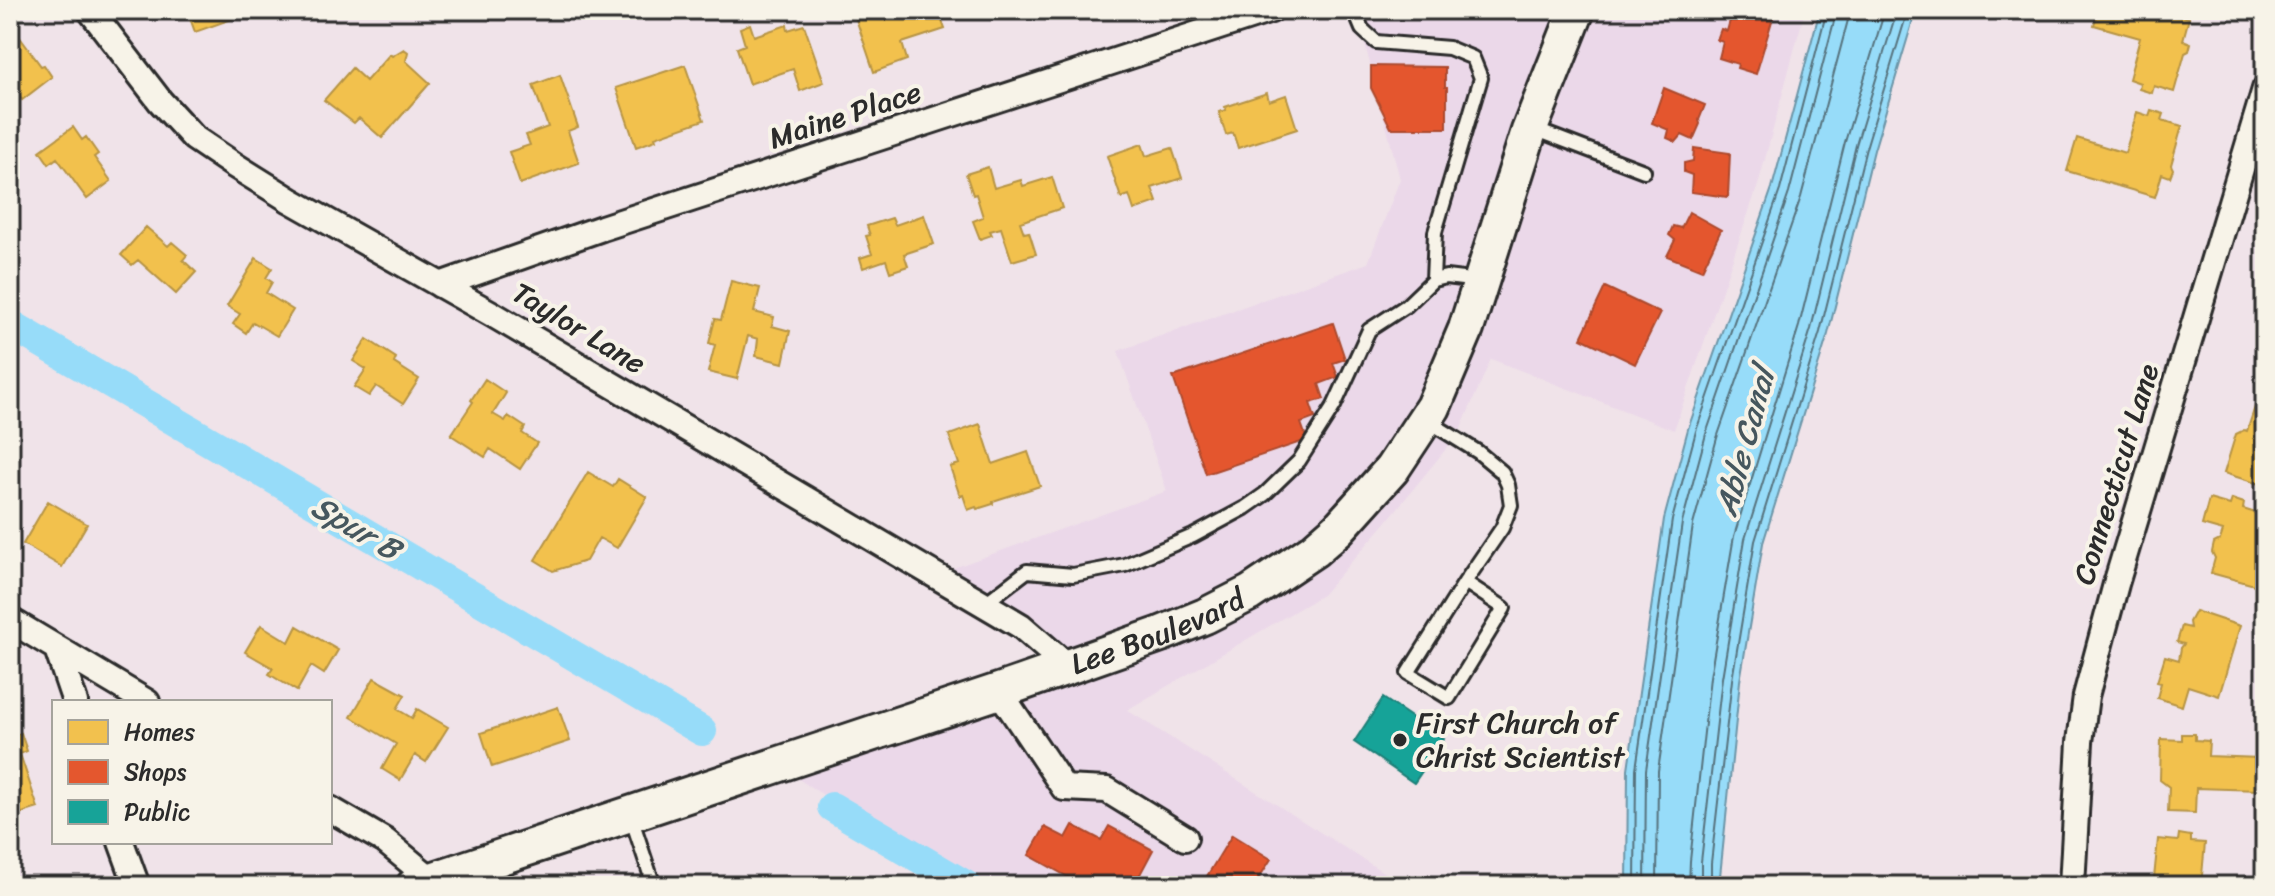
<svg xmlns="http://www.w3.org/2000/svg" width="2275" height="896" font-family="Sriracha,sans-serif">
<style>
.built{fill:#ebd8e9}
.water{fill:#97dcf9;stroke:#6c95a7;stroke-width:2}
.homes{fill:#f2c14e;stroke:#b69444;stroke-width:2}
.shops{fill:#e4572e;stroke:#ac4a2d;stroke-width:2}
.public{fill:#17a398;stroke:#1d7f77;stroke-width:2}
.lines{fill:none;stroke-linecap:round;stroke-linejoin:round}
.shore{stroke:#56727d;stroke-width:2}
.canal{stroke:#97dcf9;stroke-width:30}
.service-casing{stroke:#2b2b2b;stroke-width:18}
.minor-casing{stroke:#2b2b2b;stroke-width:30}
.secondary-casing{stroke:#2b2b2b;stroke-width:40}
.service{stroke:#f7f3e8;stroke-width:12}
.minor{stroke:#f7f3e8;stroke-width:24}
.secondary{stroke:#f7f3e8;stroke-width:34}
.poi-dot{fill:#2b2b2b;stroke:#f7f3e8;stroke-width:3}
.labels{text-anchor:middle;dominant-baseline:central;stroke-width:8;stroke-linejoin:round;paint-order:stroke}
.street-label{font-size:30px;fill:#2b2b2b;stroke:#f7f3e8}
.poi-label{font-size:30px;fill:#2b2b2b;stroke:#f7f3e8;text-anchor:start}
.water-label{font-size:32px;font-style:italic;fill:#46575e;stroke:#f7f3e8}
</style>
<rect width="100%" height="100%" fill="#f0e3e9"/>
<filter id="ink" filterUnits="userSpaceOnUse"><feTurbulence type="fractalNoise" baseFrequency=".0125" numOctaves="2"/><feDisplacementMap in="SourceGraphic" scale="16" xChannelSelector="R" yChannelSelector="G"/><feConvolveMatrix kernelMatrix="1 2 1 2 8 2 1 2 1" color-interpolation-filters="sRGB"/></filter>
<g filter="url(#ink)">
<path class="built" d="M1356 10H1560L1451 326 1419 401 1379 461 1327 519 1276 559 1199 602 1048 658 934 575 1167 491 1118 351 1368 263 1400 179Z
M1594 10H1805L1758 185 1674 430 1491 359 1459 433 1383 526 1322 595 1127 710 1405 886H965L792 775 963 718 1081 683 1076 678 1211 629 1447 412 1464 377 1482 333 1544 135Z"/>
<path class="water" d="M1820 10H1916L1874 150 1828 334 1763 543 1740 681 1719 886H1627L1628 769 1664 519 1688 429 1772 188Z"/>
<path class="homes" d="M187 10H248L249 13 195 32Z
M853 10H938L945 29 902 43 907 60 874 72Z
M2098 10H2162L2189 18 2183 40 2191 43 2189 51 2185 53 2174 92 2154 86 2152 93 2139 89 2140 83 2129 79 2140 38 2094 25Z
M750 24 754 36 787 25 788 30 804 25 824 82 800 91 793 69 749 84 737 48 745 45 740 28Z
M13 28 41 66 44 65 52 77 22 100 19 96 10 102V30Z
M404 49 408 52 406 61 430 83 382 138 359 118 354 123 324 100 352 68 366 81 390 54 392 56Z
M685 65 704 120 655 137 656 140 636 147 616 88Z
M560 75 578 127 568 131 579 163 520 184 509 152 530 145 526 135 548 127 533 85Z
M1267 93 1269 101 1286 95 1297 129 1238 148 1233 133 1226 135 1219 112 1226 110 1225 107Z
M2151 110 2164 114 2162 120 2182 126 2171 165 2173 169 2170 177 2162 174 2155 197 2067 171 2077 138 2125 153 2137 112 2149 116Z
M73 127 82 140 86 137 98 154 94 157 111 181 87 199 57 158 49 164 40 151Z
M1142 144 1146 156 1172 148 1182 178 1152 188 1157 202 1134 210 1129 195 1121 198 1107 156Z
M988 167 994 188 1021 180 1023 186 1052 177 1062 208 1020 222 1024 233 1029 232 1036 254 1012 261 1001 228 990 231 992 235 980 239 973 221 983 217 976 194 973 195 966 174Z
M924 215 934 244 904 254 908 266 890 272 886 260 863 268 860 258 872 254 866 236 870 235 867 226 892 218 895 225Z
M146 227 168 246 172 242 187 255 183 260 196 272 176 294 138 260 132 265 121 255Z
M256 258 272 268 266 278 272 282 266 293 293 310 277 336 253 322 246 333 233 324 240 314 227 306Z
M731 281 760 288 754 312 774 317 772 326 790 331 783 363 756 356 758 339 748 336 737 379 708 372 715 345 709 343 715 319 721 320Z
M367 339 396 358 394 363 419 379 403 404 376 386 369 396 354 387 366 369 353 361Z
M2265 350V378L2257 375Z
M485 379 506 393 493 414 505 421 508 416 525 427 522 433 537 443 520 469 490 449 485 457 451 435 473 402 471 400Z
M2255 407 2265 410V486L2224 473 2236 434 2244 430 2247 431Z
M980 424 993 464 1028 452 1040 486 993 501V504L977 509 976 507 968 510 963 495 960 496 950 467 959 464 949 435Z
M588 472 613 487 618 479 647 497 617 548 599 538 586 561 553 571 535 560Z
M2209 499 2230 505 2232 499 2244 503 2243 509 2265 516V588L2211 573 2215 558 2212 552 2214 543 2220 540 2223 531 2202 525Z
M48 501 87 524 62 567 23 544Z
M2195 611 2240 626 2219 696 2188 686 2182 706 2157 698 2161 683 2157 682 2165 656 2179 660 2181 648 2184 644 2177 642 2182 626 2190 628 2189 622Z
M261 625 289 642 297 626 338 650 324 674 311 666 297 691 269 674 273 668 245 652Z
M374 678 405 695 397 709 412 718 417 709 448 727 426 762 415 755 400 780 382 769 396 744 351 717Z
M558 707 570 741 492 767 481 733Z
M21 733 27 751 20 754 38 808 10 817V737Z
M2182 734H2195V740L2209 741 2208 756 2260 758 2259 790 2196 788 2195 813 2168 812 2169 787 2160 780 2161 739 2182 740Z
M2179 834 2191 836V842L2205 843 2201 886H2162L2154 878 2158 839 2178 841Z"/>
<path class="shops" d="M1733 10 1775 11 1756 74 1737 68 1738 64 1719 58 1723 42 1717 40 1721 29 1727 31Z
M1371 66 1445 67V87H1447V128H1391L1371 88Z
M1664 88 1705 105 1699 120 1700 124 1693 140 1682 135 1676 142 1667 138 1669 130 1652 123Z
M1694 148 1730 153 1728 197 1691 192 1692 175 1684 172V163L1693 161Z
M1689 212 1721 230 1702 270 1667 256 1675 240 1669 235 1673 226 1681 228Z
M1605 287 1660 313 1635 364 1581 338Z
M1333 323 1345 359 1333 363 1338 377 1319 384 1324 399 1310 403 1315 418 1301 423 1307 440 1206 474 1173 377Z
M1073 825 1101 840 1109 826 1153 850 1138 878 1152 886H1084L1029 855 1045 827 1066 838Z
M1232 835 1271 859 1254 886H1201Z"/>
<path class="public" d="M1383 698 1444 739 1414 783 1354 742Z"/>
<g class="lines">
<path class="shore" d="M1635 886 1636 769 1672 520 1696 431 1780 190 1827 10
M1645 886 1646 770 1682 523 1706 434 1789 193 1837 10
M1657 886 1658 771 1693 525 1717 438 1801 197 1848 20 1849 10
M1689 886 1690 861 1710 677 1734 536 1799 326 1845 142 1885 10
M1701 886V862L1722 678 1745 539 1811 329 1856 145 1897 10
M1711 886V863L1732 680 1755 541 1820 332 1866 148 1908 10"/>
<path class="canal" d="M10 324 702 731
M832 807 967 886"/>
<defs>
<path id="service" d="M1354 10 1362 29 1376 42 1449 48 1473 58 1481 78 1435 232 1433 280
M1534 129 1644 171
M1428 421 1478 452 1502 472 1508 485 1511 505 1502 528 1465 582 1408 673 1449 698 1504 608 1465 582
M984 604 1027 571 1073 575 1125 565 1193 536 1245 508 1265 494 1299 461 1334 406 1369 330 1406 306 1433 280 1446 277 1479 281
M631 817 654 886"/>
<path id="minor" d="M90 10 160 101 194 138 234 165 290 200 492 314 1021 626 1067 666
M440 285 602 228 1271 10
M10 620 147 702
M57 649 75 702
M999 691 1064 788 1107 790 1185 838
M330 809 385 841 432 880
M121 842 137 886
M2072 886 2080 742 2086 696 2116 584 2265 89"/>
<g id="secondary">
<path id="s1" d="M414 886 999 691 1161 634 1205 616 1250 593 1314 550 1338 529 1392 469 1433 407 1466 329 1529 131 1577 10"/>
</g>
</defs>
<use href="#service" class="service-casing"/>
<use href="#minor" class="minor-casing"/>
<use href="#secondary" class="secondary-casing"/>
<use href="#service" class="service"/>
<use href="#minor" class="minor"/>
<use href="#secondary" class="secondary"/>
</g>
</g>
<circle class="poi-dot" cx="1400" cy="740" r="8"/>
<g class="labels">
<g class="street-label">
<text transform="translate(845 115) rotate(-18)">Maine Place</text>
<text transform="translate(579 328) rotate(31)">Taylor Lane</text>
<text transform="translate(2116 474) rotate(-73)">Connecticut Lane</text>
<text stroke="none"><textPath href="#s1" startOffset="786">Lee Boulevard</textPath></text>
</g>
<g class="poi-label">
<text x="1416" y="723">First Church of<tspan x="1416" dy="34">Christ Scientist</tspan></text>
</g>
<g class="water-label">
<text transform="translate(1745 442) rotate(-75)">Able Canal</text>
<text transform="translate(356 528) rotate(30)">Spur B</text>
</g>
</g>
<rect width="2275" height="896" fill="none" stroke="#f7f3e8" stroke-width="40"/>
<rect x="20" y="20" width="2235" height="856" fill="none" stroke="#2b2b2b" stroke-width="3" filter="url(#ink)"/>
<rect x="52" y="700" width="280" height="144" fill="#f7f3e8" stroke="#a5a39c" stroke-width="2"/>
<rect x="68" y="720" width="40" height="24" fill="#f2c14e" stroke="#a5a39c" stroke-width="2"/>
<text x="124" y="740" font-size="24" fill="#2b2b2b">Homes</text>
<rect x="68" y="760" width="40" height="24" fill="#e4572e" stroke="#a5a39c" stroke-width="2"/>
<text x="124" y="780" font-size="24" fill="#2b2b2b">Shops</text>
<rect x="68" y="800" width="40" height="24" fill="#17a398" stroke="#a5a39c" stroke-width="2"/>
<text x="124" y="820" font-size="24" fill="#2b2b2b">Public</text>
</svg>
